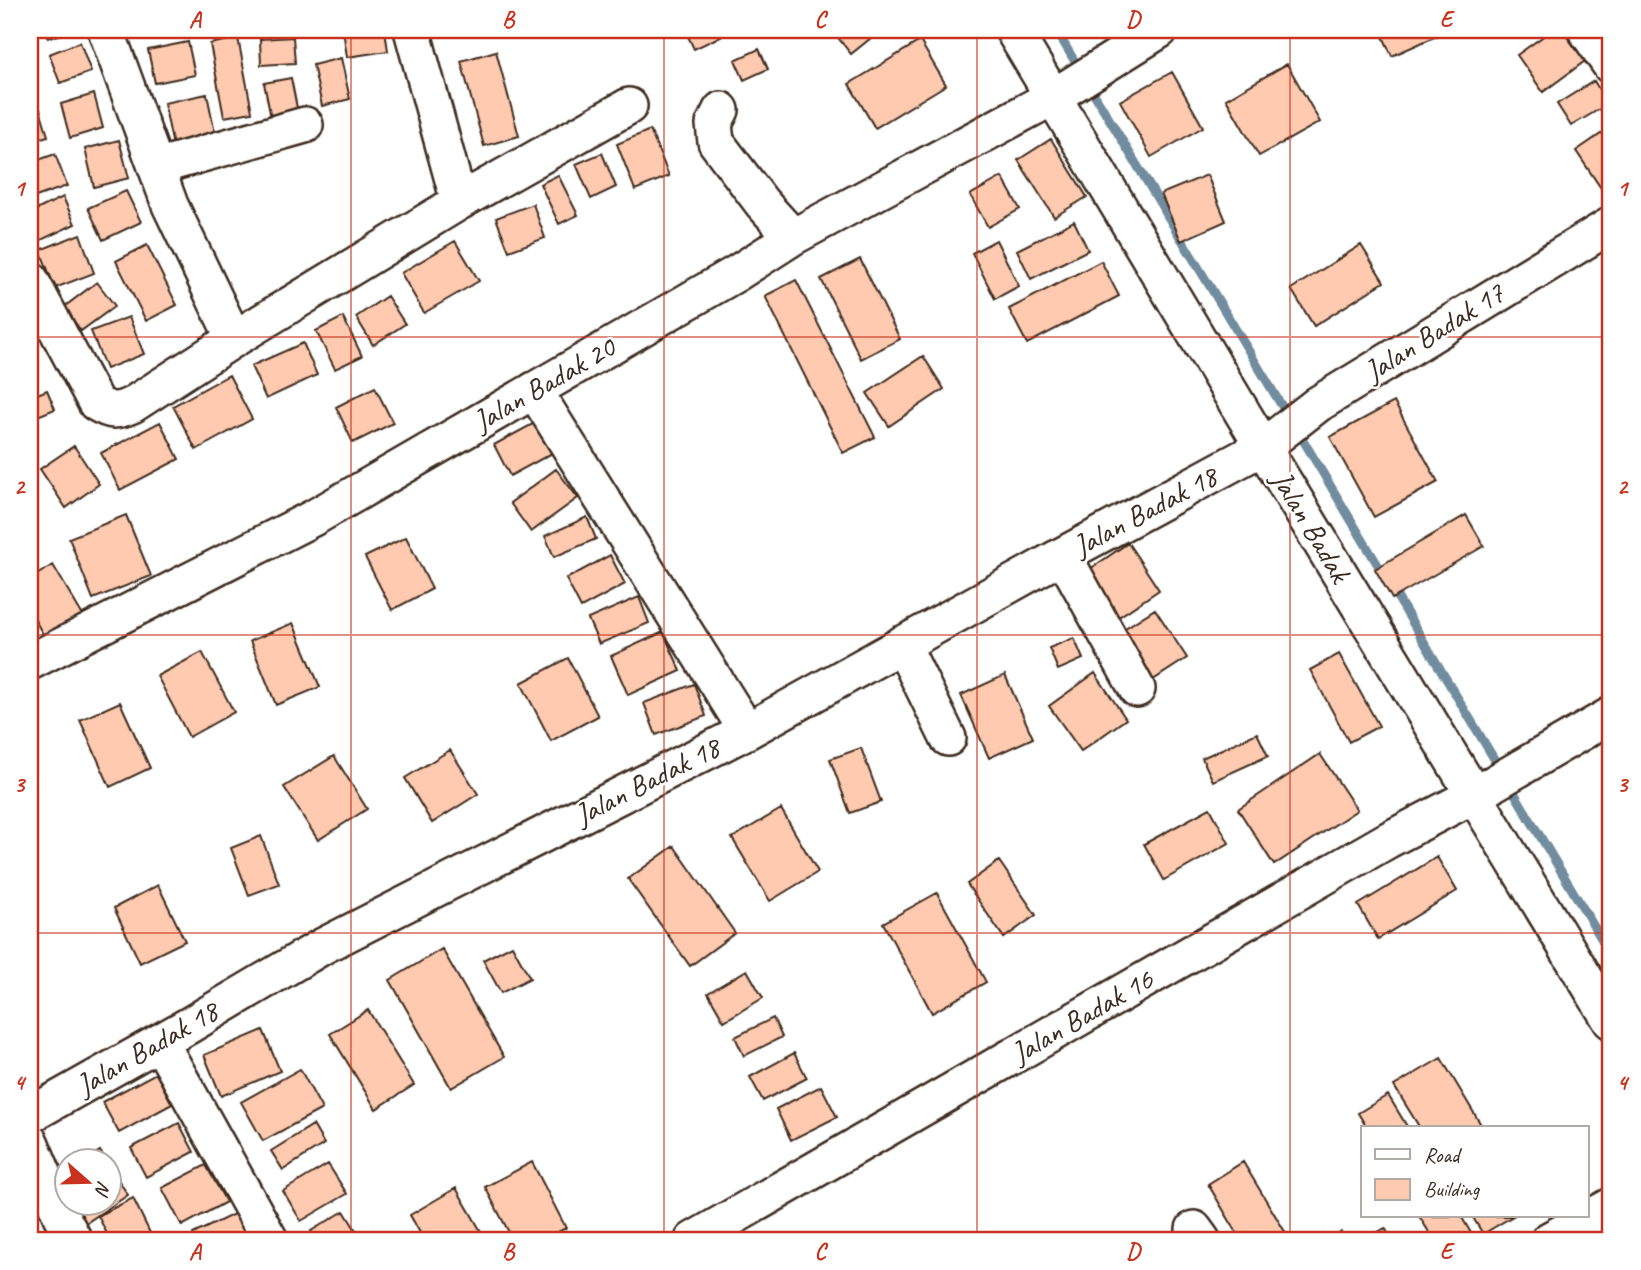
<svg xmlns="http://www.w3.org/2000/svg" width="1641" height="1270" font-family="Caveat,sans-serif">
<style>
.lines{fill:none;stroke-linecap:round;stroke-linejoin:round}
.stream{stroke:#728c9f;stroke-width:9}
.building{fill:#ffcab0;stroke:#3b2a1e;stroke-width:2}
.street-casing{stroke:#3b2a1e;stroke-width:40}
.street{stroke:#fff;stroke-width:35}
.grid{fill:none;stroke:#c8321e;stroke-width:2;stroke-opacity:0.55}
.labels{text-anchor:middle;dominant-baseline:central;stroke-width:5;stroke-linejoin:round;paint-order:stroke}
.street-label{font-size:30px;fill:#3b2a1e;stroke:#fff}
.neatline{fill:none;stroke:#c8321e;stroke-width:2.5}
.grid-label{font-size:23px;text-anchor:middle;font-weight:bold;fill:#c8321e}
</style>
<rect width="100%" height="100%" fill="#fff"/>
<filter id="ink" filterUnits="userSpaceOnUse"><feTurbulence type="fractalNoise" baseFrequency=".0143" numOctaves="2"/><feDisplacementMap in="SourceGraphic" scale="14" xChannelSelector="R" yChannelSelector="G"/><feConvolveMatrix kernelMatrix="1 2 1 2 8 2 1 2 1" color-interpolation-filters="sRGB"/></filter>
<g filter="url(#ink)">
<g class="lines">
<path class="stream" d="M1056 30 1080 70
M1087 82 1289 418
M1297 430 1502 772
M1509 784 1611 955
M1600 1028 1611 1046"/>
</g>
<path class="building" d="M45 30H76L48 38Z
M343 30H385L388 51 347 57Z
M685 30H734L694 49Z
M832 30H881L851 54Z
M1380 30H1450L1392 56Z
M1552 30H1562L1585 61 1543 92 1517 55Z
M293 37 295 63 261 65 260 39Z
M238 38 252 112 224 117 210 44Z
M920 41 946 85 875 128 849 84Z
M80 42 91 72 60 83 49 54Z
M188 42 195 75 155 83 148 50Z
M759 49 768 69 744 80 735 60Z
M496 51 519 136 484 146 461 61Z
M341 58 350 99 322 106 313 65Z
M1287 64 1320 122 1259 156 1226 99Z
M30 70 37 92 30 94Z
M1172 72 1203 127 1151 157 1120 101Z
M291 78 298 113 271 118 264 83Z
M1594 81 1608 104 1571 126 1557 104Z
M94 94 103 128 70 138 61 104Z
M207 94 216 138 173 146 164 103Z
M40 109 48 136 30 141V112Z
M1611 127V190L1605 194 1576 151Z
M650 130 669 176 635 190 617 144Z
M1051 139 1087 197 1054 217 1018 160Z
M119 140 129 178 94 187 85 149Z
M602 153 616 187 591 199 576 164Z
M55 154 67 186 30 199V163Z
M558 175 578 215 559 224 540 184Z
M1207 175 1226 221 1181 241 1161 194Z
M1002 177 1020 209 988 227 970 195Z
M126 191 141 222 103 240 88 208Z
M63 197 75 224 39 241 30 221V213Z
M533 204 545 238 509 251 496 218Z
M1074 221 1088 250 1031 279 1017 250Z
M80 234 94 273 55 288 40 250Z
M996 240 1019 286 995 299 972 253Z
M455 241 479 281 424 313 401 273Z
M147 245 177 305 146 321 116 261Z
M1361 245 1384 282 1314 326 1291 289Z
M860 259 900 339 861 359 821 279Z
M1101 261 1119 296 1027 344 1009 309Z
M796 280 875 437 843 453 765 296Z
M97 282 115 306 81 331 64 307Z
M387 296 405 324 373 345 356 317Z
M129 317 144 354 106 369 91 331Z
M343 317 362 356 335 369 316 331Z
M303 343 317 375 266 399 251 366Z
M923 356 944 389 889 426 867 393Z
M229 375 252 419 196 450 173 406Z
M375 387 393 423 353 443 336 407Z
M47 390 55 409 30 419V397Z
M1394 402 1438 482 1374 517 1330 437Z
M540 420 556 451 510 476 494 445Z
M160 422 179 459 120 490 101 453Z
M74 446 99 484 66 508 40 469Z
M556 469 578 498 531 532 510 503Z
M126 515 151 576 93 599 69 538Z
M1466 515 1484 546 1392 599 1375 569Z
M587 517 596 539 554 557 545 536Z
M406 537 432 589 392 610 365 557Z
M1128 543 1159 590 1108 624 1077 578Z
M610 555 625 584 581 608 566 579Z
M53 565 83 616 45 638 30 611V579Z
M639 597 649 623 599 644 588 619Z
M1155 609 1187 658 1150 682 1119 632Z
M293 623 320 687 276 705 250 641Z
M663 632 681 671 628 695 611 656Z
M1074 638 1083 659 1058 670 1049 648Z
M202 652 234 712 189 737 157 676Z
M1339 654 1379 726 1349 742 1310 670Z
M568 658 598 716 551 741 521 683Z
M1095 673 1126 719 1081 751 1049 706Z
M1005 675 1033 738 989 758 961 695Z
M694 684 706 716 656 735 644 703Z
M120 702 150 768 110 787 80 720Z
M1257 733 1268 756 1213 781 1202 758Z
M861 748 881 802 850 813 830 759Z
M450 750 478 794 432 823 405 778Z
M1320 754 1357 810 1274 865 1238 809Z
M334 756 367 809 318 840 284 787Z
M1210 808 1229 843 1164 880 1144 844Z
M781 809 818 872 770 901 732 838Z
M261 836 279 884 249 895 231 848Z
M674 846 735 933 690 966 628 879Z
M1437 857 1457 891 1378 939 1358 905Z
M999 861 1036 915 1004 938 967 884Z
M158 885 185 941 140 963 114 908Z
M937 893 986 982 932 1013 883 923Z
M512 945 530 978 501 993 483 960Z
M442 949 504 1057 451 1088 390 980Z
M747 970 763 998 724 1021 708 993Z
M368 1010 414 1085 376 1109 330 1034Z
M773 1018 782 1037 744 1056 735 1037Z
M263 1030 280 1071 221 1096 204 1055Z
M794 1053 807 1078 763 1101 750 1077Z
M1441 1058 1483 1128H1420L1394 1086Z
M300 1069 322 1109 263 1141 241 1102Z
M156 1073 172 1104 119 1133 102 1102Z
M821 1086 837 1117 791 1140 776 1109Z
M1388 1095 1408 1128H1367L1358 1113Z
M179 1123 194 1152 146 1177 131 1148Z
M313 1125 324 1144 283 1170 271 1151Z
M100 1151 107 1162H83Z
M532 1162 566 1228 542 1240H513L485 1187Z
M1243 1162 1290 1240H1241L1208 1184Z
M108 1164 128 1195 86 1223 74 1204H108Z
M328 1164 347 1194 301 1221 283 1191Z
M206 1165 226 1202 182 1226 162 1188Z
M456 1188 486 1240H424L410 1215Z
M133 1198 151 1235 141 1240H110L98 1216Z
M240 1211 254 1240H196L193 1234Z
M344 1211 362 1240H317L311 1231Z
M1419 1216H1461L1471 1233 1458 1240H1434Z
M1472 1216H1513L1483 1234Z
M30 1223 39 1240H30Z
M1611 1226V1240H1587Z
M1385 1228 1392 1240H1364Z
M1341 1232 1346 1240H1328Z"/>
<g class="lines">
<defs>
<path id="street" d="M106 30 170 205 234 339
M412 30 459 202
M1013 30 1263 447 1611 1021
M1586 30 1611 66
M721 110 714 124 716 142 762 203 793 237
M156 167 305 125
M30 279 96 403C111 412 116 412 132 405L234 339 459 202 629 106
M534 390 747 731
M1063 555 1137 689
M902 644 948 738
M30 662 315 517 737 273 793 237 1053 97 1160 30
M160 1042 270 1240
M30 1115 188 1026 323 946 747 731 1063 555 1263 447 1318 404 1611 225
M30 1142 61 1216 74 1240
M1194 1229 1202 1240
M693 1240 1388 840 1474 795 1611 715
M1549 1240 1611 1206"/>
</defs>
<use href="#street" class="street-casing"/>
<use href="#street" class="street"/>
</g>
</g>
<path class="grid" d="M351 30V1240M664 30V1240M977 30V1240M1290 30V1240M30 337H1611M30 635H1611M30 933H1611"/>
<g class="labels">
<g class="street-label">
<text transform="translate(1434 332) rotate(-32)">Jalan Badak 17</text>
<text transform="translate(544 384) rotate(-30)">Jalan Badak 20</text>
<text transform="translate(1145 511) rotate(-28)">Jalan Badak 18</text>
<text transform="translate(1311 526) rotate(59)">Jalan Badak</text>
<text transform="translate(647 781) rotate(-27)">Jalan Badak 18</text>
<text transform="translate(1082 1016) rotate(-30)">Jalan Badak 16</text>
<text transform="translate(147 1048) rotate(-30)">Jalan Badak 18</text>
</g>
</g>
<rect width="1641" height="1270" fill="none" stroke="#fff" stroke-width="77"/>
<rect x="1361" y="1126" width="228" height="91" fill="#ffffff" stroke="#b1aaa5" stroke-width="2"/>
<rect x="1375" y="1149" width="35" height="10" fill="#ffffff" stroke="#b1aaa5" stroke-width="2"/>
<text x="1424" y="1162" font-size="21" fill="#3b2a1e">Road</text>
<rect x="1375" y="1179" width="35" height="21" fill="#ffcab0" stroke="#b1aaa5" stroke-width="2"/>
<text x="1424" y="1196" font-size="21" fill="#3b2a1e">Building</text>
<g transform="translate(88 1182) rotate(110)"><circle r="33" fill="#ffffff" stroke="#b1aaa5" stroke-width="2"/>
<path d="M0-5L12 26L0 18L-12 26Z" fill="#c8321e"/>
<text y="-10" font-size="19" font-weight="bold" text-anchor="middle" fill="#3b2a1e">N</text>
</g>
<rect x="38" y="38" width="1564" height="1194" class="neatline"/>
<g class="grid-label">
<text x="195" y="27">A</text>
<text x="508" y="27">B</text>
<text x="820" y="27">C</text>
<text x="1133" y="27">D</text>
<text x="1446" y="27">E</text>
<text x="19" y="196">1</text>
<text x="1622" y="196">1</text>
<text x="19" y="494">2</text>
<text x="1622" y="494">2</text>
<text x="19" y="792">3</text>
<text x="1622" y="792">3</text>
<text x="19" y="1090">4</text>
<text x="1622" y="1090">4</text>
<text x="195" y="1259">A</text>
<text x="508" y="1259">B</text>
<text x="820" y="1259">C</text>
<text x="1133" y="1259">D</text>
<text x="1446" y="1259">E</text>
</g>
</svg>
